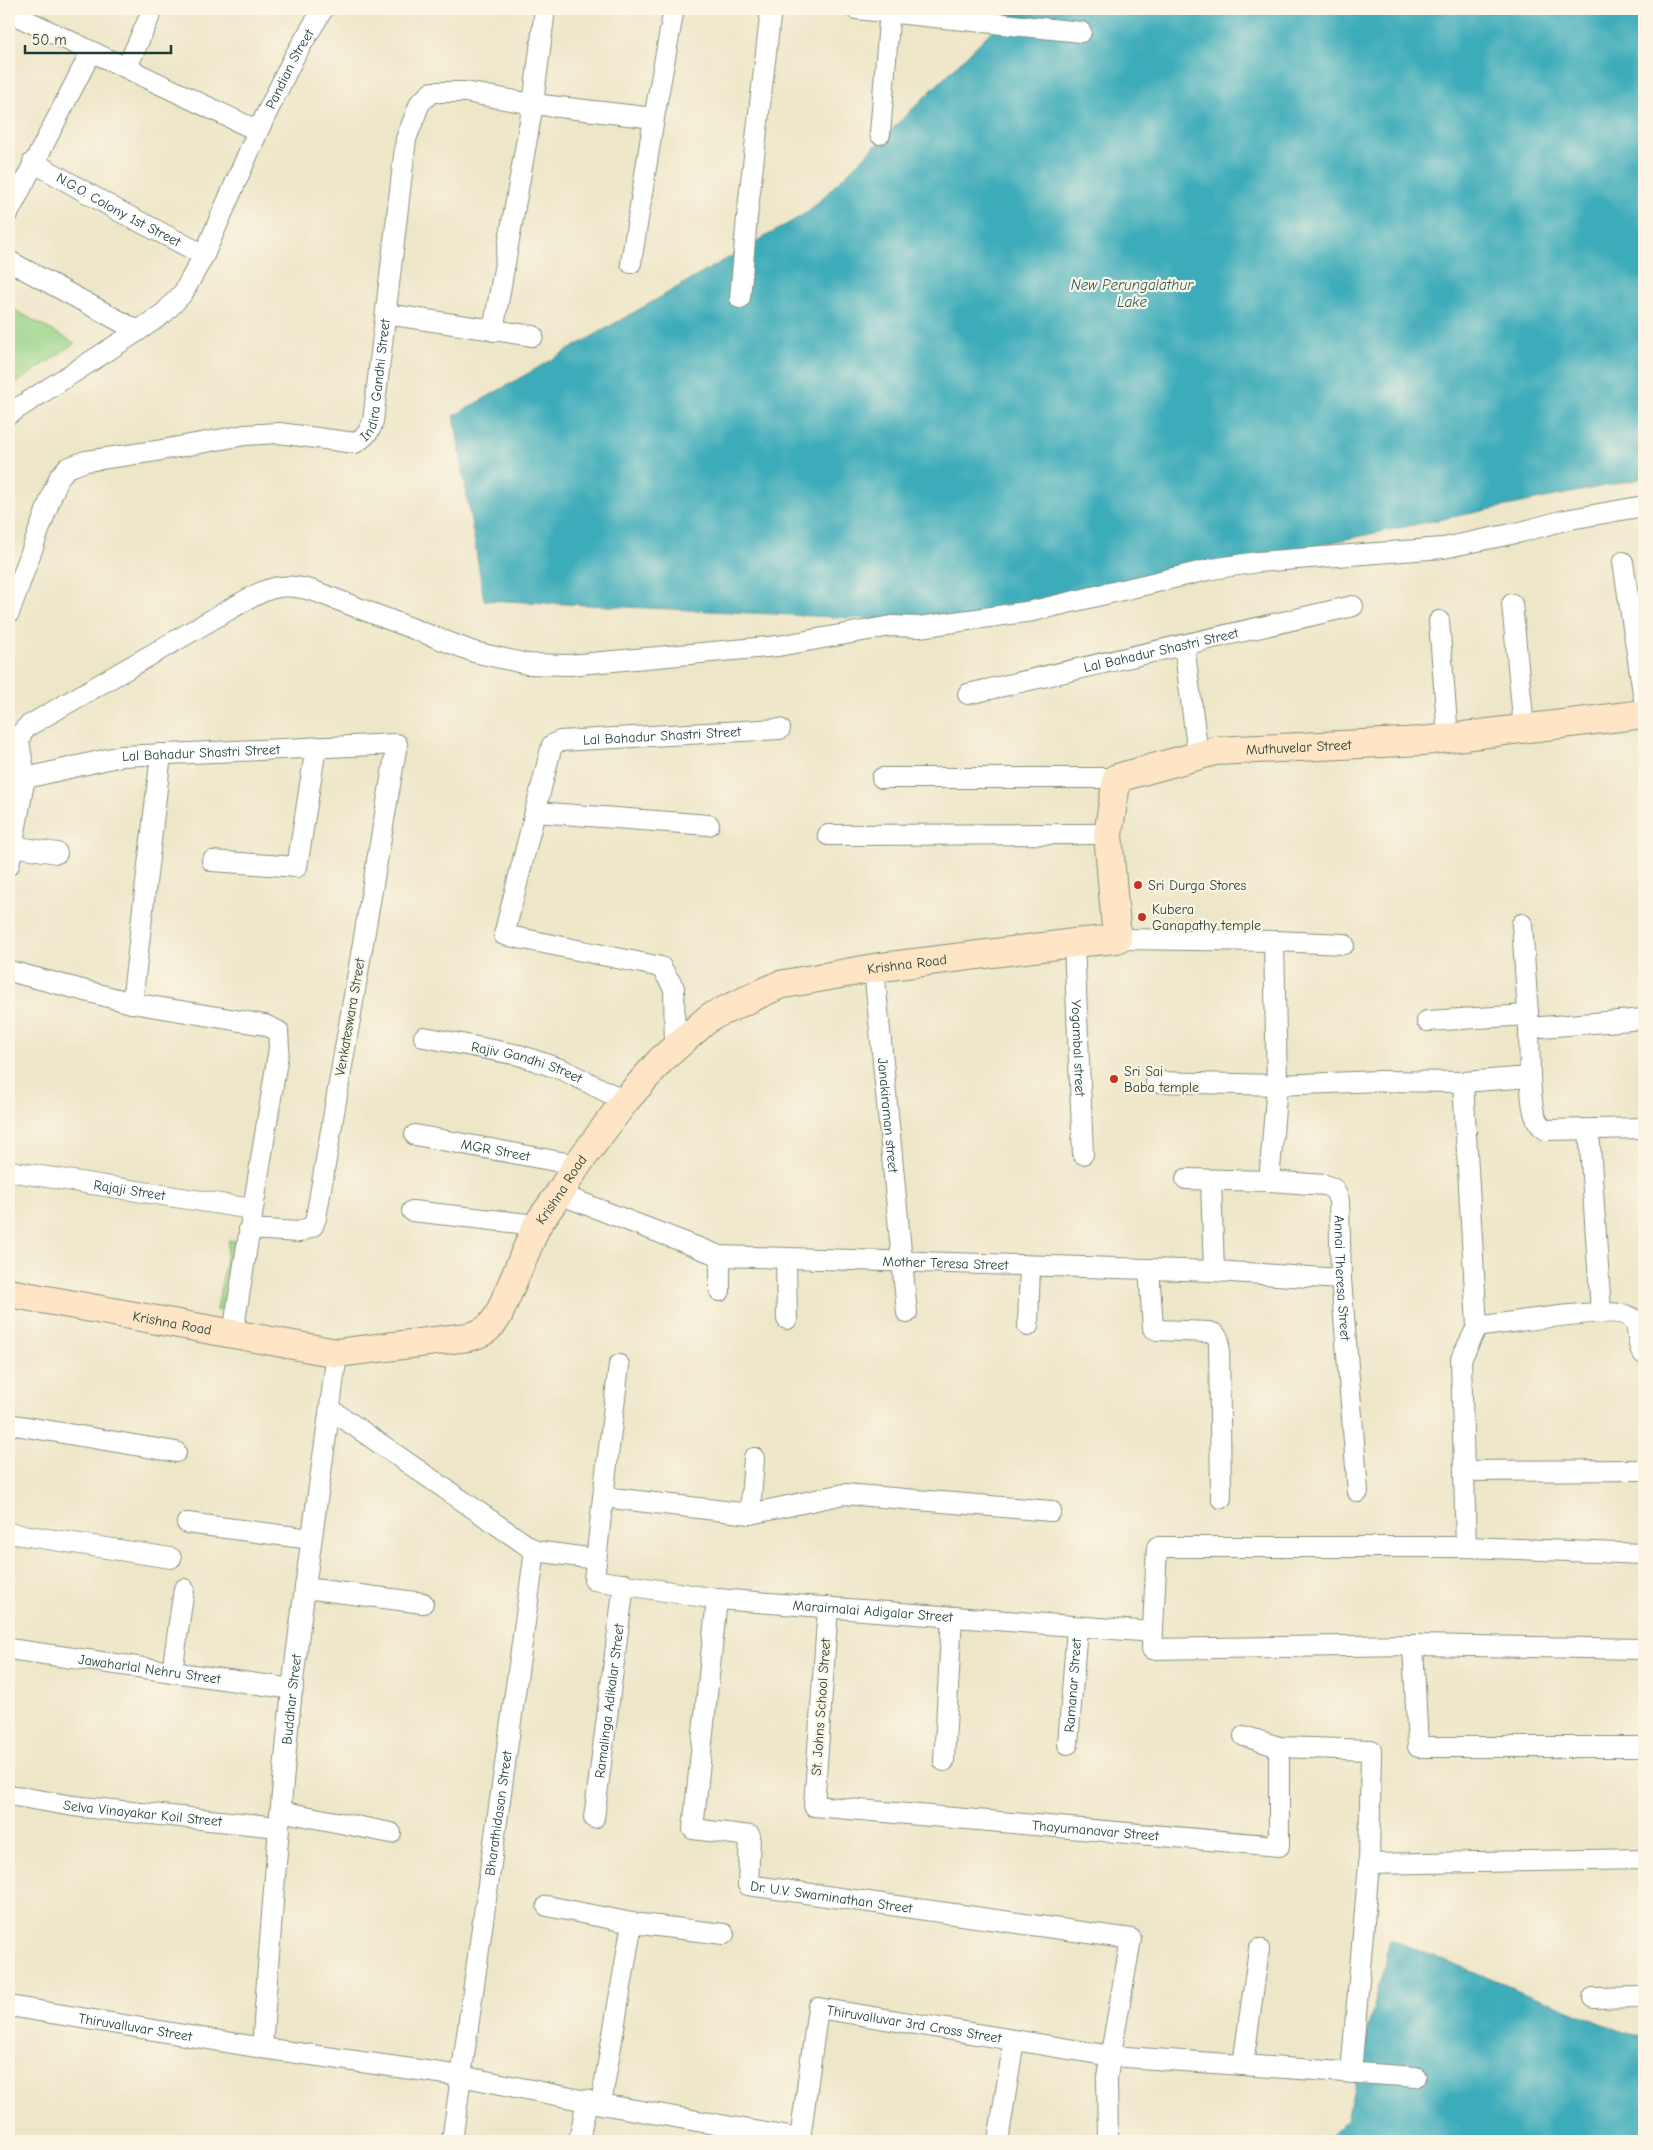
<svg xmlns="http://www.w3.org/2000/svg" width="1653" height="2150" font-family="'Comic Neue',sans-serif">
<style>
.green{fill:#99d387;stroke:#5c885e}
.water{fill:#3dacba;stroke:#2e7477}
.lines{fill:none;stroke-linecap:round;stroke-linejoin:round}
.street-casing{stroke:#86927e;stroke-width:22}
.secondary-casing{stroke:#86927e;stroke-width:30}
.street{stroke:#fff;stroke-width:20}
.secondary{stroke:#fde5c5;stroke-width:28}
.poi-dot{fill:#c8321e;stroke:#fcf5e5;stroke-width:2}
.labels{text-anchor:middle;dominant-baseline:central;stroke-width:4.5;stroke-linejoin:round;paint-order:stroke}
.street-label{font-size:14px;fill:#1f3d34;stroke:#fcf5e5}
.poi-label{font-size:14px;fill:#1f3d34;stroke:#fcf5e5;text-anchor:start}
.water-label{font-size:15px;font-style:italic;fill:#285e5c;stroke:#fcf5e5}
</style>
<rect width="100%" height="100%" fill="#fcf5e5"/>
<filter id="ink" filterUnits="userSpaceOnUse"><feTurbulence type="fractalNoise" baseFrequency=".02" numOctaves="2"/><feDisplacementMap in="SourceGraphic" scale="10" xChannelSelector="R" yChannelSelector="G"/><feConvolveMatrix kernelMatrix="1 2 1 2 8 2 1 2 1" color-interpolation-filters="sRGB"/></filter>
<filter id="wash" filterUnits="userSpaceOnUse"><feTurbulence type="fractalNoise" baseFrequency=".0096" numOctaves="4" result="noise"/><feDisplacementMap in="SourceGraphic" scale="20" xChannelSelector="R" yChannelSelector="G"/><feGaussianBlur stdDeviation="1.12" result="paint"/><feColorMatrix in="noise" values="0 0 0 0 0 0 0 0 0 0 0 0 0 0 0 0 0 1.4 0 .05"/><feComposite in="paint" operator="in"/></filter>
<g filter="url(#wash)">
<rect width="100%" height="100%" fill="#eee6c8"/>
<path class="green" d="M9 307 75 343 9 388Z
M229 1240 245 1242 234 1312 217 1310Z"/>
<path class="water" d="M1014 9H1644V478L1389 530 956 623 484 600 454 416 808 212Z
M1390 1939 1629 2034 1644 2036V2141H1325L1347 2119Z"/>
</g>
<g filter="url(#ink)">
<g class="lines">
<defs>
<g id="street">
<path d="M856 9 1081 32"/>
<path d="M9 12 258 131"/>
<path d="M127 67 153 9"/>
<path d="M880 134 890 9"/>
<path id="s1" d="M33 162 117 210 204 255"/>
<path d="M9 212 91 52"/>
<path d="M9 261 138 331"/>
<path d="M631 263 654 118"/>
<path d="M740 298 747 217 771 9"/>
<path d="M386 314 533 336"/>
<path d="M493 331 533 104 545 9"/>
<path id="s2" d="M9 414 138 331 164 313 183 293 204 255 258 131 294 57 323 9"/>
<path d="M1623 562 1644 699"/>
<path d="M1512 604 1524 728"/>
<path id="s3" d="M9 613 53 492 60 476 67 468 86 461 156 451 245 435 279 433 355 443C365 437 370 432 373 421L406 139 420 103 432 92H465L533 104 654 118 674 9"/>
<path d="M1439 621 1448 737"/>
<path d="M1184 645 1198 755"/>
<path id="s4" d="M968 694 1353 606"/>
<path d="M882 778H1117"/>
<path id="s5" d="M9 782 121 756 397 744 316 1218 313 1226 299 1232 249 1229"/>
<path d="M535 812 709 825"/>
<path d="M828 835 1108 834"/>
<path d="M12 846 57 853"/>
<path d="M212 861 297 867 316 747"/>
<path d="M9 865 25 777 19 741 22 732 28 726 232 608C264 590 277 580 314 591L474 652 527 664 569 665 778 646 891 626 919 627 1033 611 1212 569 1258 562 1443 548 1521 532 1565 520 1644 506"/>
<path d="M1117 939 1274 941 1277 1085 1379 1081 1463 1082 1477 1327 1461 1359 1466 1547"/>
<path d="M1274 941 1344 944"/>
<path id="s6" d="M1074 943 1083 1154"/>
<path id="s7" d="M874 968 907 1313"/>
<path d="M9 971 132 1003 265 1025 278 1031 279 1048 233 1333"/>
<path d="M132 1003 161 754"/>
<path d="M1427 1021 1528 1015"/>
<path d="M1529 1028 1644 1019"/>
<path id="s8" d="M424 1037 519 1055 563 1070 625 1101"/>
<path id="s9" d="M675 1048 674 988 661 967 504 935 552 745 560 741 780 729"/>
<path d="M1530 1077C1532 1094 1530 1121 1546 1130L1644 1128"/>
<path d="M1156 1082 1277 1085 1269 1181"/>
<path d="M1463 1082 1530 1077 1529 1028 1522 924"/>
<path d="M1589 1130 1601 1312"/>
<path id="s10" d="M415 1135 577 1165"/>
<path id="s11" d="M9 1171 252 1209"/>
<path id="s12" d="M1186 1179 1269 1181 1325 1185 1334 1189 1339 1200 1341 1279 1358 1492"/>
<path d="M1211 1180 1214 1271"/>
<path id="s13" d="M559 1194 720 1256 1214 1271 1341 1279"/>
<path d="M412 1211 537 1225"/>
<path d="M720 1256V1291"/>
<path d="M786 1259 787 1319"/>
<path d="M1149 1269 1153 1328 1157 1330 1209 1332 1215 1334 1219 1340 1221 1498"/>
<path d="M1028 1326 1030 1266"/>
<path d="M1477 1327C1501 1324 1618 1304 1632 1318 1641 1327 1635 1346 1644 1354"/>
<path d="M330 1409 535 1551 596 1559"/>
<path d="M9 1424 176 1452"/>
<path d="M1464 1471 1644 1470"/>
<path d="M603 1497 619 1365"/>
<path id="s14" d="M1051 1511 844 1494 750 1514 603 1497 594 1580 717 1599 1153 1632"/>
<path d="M750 1514 754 1458"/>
<path d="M187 1523 311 1539"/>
<path d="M9 1533 171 1558"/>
<path d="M1644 1554 1466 1547H1157L1152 1649 1413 1645 1644 1649"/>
<path d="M305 1588 423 1603"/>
<path id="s15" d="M717 1599 693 1829 750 1836 748 1885 1131 1939 1107 2077 1108 2141"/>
<path id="s16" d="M828 1607 814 1806 1279 1846V1747"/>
<path d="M1413 1645 1418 1747H1644"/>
<path id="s17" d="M9 1649 293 1689"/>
<path d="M172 1672 184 1589"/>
<path d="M1244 1736 1279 1747 1371 1750 1369 1864 1644 1859"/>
<path id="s18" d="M1068 1744 1077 1627"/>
<path d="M944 1761 952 1617"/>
<path id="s19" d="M9 1795 73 1806 278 1827"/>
<path d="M280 1811 391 1833"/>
<path id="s20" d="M594 1818 624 1584"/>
<path d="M547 1906 632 1923 724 1934"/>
<path d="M1593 1998 1644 1997"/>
<path id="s21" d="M9 2006 262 2048 461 2076 601 2104 800 2139 818 2008 1111 2056 1416 2077"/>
<path id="s22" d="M262 2048C271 1928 279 1809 292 1690 305 1577 323 1465 337 1353"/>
<path d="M1243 2065 1259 1949"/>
<path d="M1351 2073 1369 1864"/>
<path d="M601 2104 632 1923"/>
<path id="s23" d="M452 2141 535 1551"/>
<path d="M579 2141 587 2100"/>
<path d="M998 2141 1014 2040"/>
</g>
<g id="secondary">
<path id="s24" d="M9 1293 337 1353 468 1337C484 1333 490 1329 499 1314L537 1225 559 1194 577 1165 625 1101 661 1060 710 1017 779 985 874 968 1074 943 1117 939 1108 834 1117 778 1215 751 1423 741 1644 714"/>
</g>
</defs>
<use href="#street" class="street-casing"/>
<use href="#secondary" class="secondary-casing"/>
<use href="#street" class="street"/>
<use href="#secondary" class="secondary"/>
</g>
</g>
<g class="poi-dot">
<circle cx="1138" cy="885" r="5"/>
<circle cx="1142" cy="917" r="5"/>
<circle cx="1114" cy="1079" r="5"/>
</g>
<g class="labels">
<g class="street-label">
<text stroke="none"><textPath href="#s2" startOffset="461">Pandian Street</textPath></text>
<text stroke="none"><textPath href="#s1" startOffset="98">N.G.O. Colony 1st Street</textPath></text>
<text stroke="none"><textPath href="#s3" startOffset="519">Indira Gandhi Street</textPath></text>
<text stroke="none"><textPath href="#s4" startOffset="198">Lal Bahadur Shastri Street</textPath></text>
<text stroke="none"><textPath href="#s9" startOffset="552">Lal Bahadur Shastri Street</textPath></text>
<text stroke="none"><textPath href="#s24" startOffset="1639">Muthuvelar Street</textPath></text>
<text stroke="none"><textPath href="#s5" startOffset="195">Lal Bahadur Shastri Street</textPath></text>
<text stroke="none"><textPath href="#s24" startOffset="1080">Krishna Road</textPath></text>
<text transform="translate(350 1017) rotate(-80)">Venkateswara Street</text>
<text stroke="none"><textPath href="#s6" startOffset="105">Yogambal street</textPath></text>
<text stroke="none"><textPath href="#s8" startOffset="106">Rajiv Gandhi Street</textPath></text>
<text stroke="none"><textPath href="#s7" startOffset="148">Janakiraman street</textPath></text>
<text stroke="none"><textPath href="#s10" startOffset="82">MGR Street</textPath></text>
<text stroke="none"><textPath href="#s11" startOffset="122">Rajaji Street</textPath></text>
<text stroke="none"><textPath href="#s24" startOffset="645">Krishna Road</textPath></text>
<text stroke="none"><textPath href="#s13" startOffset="398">Mother Teresa Street</textPath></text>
<text stroke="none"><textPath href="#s12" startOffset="239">Annai Theresa Street</textPath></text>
<text stroke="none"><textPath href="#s24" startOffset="166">Krishna Road</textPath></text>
<text stroke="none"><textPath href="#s14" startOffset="816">Maraimalai Adigalar Street</textPath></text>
<text stroke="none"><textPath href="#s17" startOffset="142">Jawaharlal Nehru Street</textPath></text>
<text stroke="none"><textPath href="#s18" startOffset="59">Ramanar Street</textPath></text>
<text stroke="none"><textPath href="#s22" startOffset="350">Buddhar Street</textPath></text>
<text stroke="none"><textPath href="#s20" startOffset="118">Ramalinga Adikalar Street</textPath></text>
<text transform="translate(821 1707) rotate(-86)">St. Johns School Street</text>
<text stroke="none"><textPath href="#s19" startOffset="135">Selva Vinayakar Koil Street</textPath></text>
<text stroke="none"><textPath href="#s23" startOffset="331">Bharathidasan Street</textPath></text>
<text stroke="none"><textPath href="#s16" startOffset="482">Thayumanavar Street</textPath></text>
<text stroke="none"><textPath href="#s15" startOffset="422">Dr. U.V. Swaminathan Street</textPath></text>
<text stroke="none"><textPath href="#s21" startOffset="1032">Thiruvalluvar 3rd Cross Street</textPath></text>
<text stroke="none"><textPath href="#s21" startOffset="128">Thiruvalluvar Street</textPath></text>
</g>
<g class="poi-label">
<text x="1148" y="885">Sri Durga Stores</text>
<text x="1152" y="909">Kubera<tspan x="1152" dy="16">Ganapathy temple</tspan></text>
<text x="1124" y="1071">Sri Sai<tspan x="1124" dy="16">Baba temple</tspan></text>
</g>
<g class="water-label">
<text x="1132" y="285">New Perungalathur<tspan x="1132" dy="17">Lake</tspan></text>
</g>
</g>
<rect width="1653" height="2150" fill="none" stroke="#fcf5e5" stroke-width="30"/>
<path d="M25 45v8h146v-8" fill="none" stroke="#1f3d34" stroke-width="2.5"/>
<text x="32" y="45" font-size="15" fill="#1f3d34" stroke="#fcf5e5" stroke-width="4" paint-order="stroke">50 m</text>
</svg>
